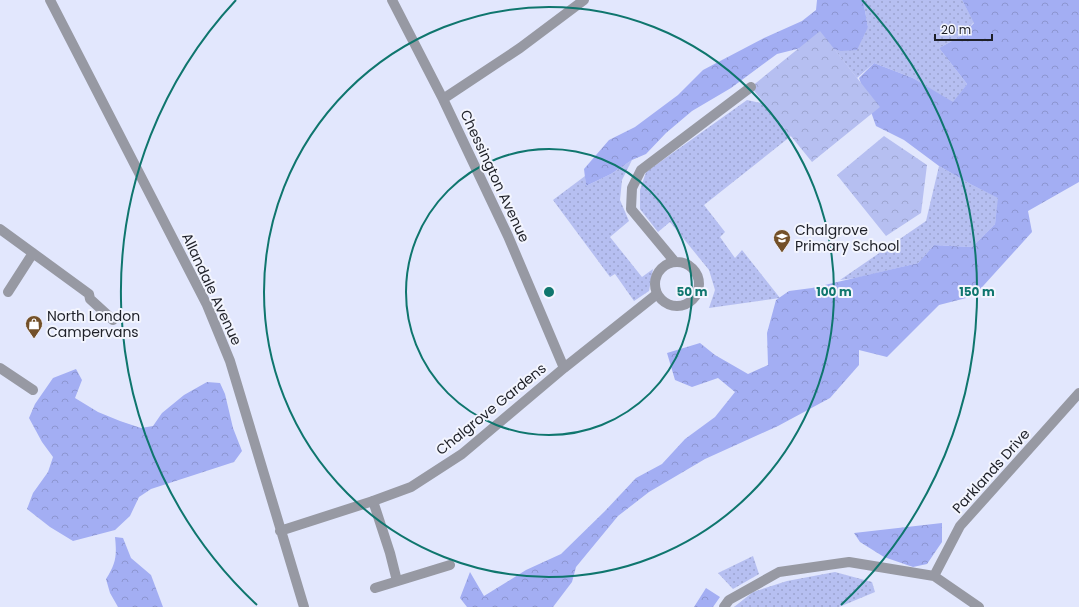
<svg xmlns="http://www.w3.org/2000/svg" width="1079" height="607" font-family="Poppins,sans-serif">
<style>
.grass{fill:url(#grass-dots)}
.forest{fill:url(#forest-crowns)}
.park{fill:url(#park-crowns)}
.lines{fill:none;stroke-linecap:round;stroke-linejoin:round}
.service{stroke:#9799a3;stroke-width:10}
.minor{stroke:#9799a3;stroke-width:10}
.ring{fill:none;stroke:#0f766e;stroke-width:2}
.labels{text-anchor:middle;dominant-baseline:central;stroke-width:4;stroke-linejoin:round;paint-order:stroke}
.street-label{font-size:14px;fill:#1e2028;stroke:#f3f5fe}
.poi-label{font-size:14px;fill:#1e2028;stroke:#f3f5fe;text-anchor:start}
.centre{fill:#0f766e;stroke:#f3f5fe;stroke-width:2}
.ring-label{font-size:12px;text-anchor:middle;font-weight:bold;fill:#0f766e;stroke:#f3f5fe;stroke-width:4;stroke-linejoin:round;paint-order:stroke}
</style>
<defs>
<pattern id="grass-dots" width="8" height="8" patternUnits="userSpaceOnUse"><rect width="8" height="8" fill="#b6bff1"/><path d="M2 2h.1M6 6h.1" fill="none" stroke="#9ca4cf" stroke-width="1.8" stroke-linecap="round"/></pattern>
<pattern id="forest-crowns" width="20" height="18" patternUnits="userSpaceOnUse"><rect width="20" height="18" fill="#a3aef3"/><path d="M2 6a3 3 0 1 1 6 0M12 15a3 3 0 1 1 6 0" fill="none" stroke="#8c95d0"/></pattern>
<pattern id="park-crowns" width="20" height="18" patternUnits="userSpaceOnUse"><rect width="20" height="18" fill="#b6bff1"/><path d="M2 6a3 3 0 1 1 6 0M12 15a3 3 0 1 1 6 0" fill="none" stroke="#9ca4cf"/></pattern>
</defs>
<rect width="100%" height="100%" fill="#e2e7fd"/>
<path class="grass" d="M863 0H962L974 22 961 36 939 48 967 84 953 103 913 78 874 63 857 78 834 49 840 51 868 27Z
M747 100 765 104 791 136 704 205 725 232 720 237 735 258 742 250 780 298 709 308 715 290 709 270 670 222 658 232 640 209V190L646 172Z
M632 160 622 180 620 200 629 221 610 237 642 277 653 269 649 291 634 301 615 274 610 277 553 200 585 176 586 186 611 174Z
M939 166 972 185 999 198 995 224 972 247 934 245 918 263 856 278 840 280 926 221Z
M753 556 759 574 733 589 718 573Z
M835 572 872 582 875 592 839 607H734L753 592 787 581Z"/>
<path class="forest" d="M817 0H863L868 27 857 50 840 51 817 44 777 54 731 88 692 111 666 133 646 154 632 160 611 174 586 186 584 169 609 140 635 127 678 95 703 70 764 38 802 21 816 10Z
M962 0H1079V182L1028 211 1032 232 974 296 939 305 887 357 859 350V365L830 398 778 426 705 459 649 492 618 516 576 567 572 582 553 607H467L460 598 470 572 484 596 526 570 561 554 605 511 636 478 662 464 685 439 715 417 735 392 718 378 692 387 675 380 667 353 700 343 715 355 748 374 768 365 767 333 776 300 789 291 812 288 918 263 934 245 972 247 995 224 998 198 972 185 939 166 904 140 876 126 859 78 874 63 913 78 953 102 967 84 939 48 961 36 974 23Z
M76 369 82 380 75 398 98 412 120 421 141 428 153 426 162 413 184 395 207 382 220 383 225 394 233 428 242 451 234 462 151 489 139 497 130 516 115 530 73 541 50 527 27 509 33 493 48 472 53 457 42 442 29 418 35 404 53 378Z
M942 523V542L927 564 913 567 884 557 860 542 854 533Z
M115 537 123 538 131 558 151 575 163 607H118L110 593 106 579C116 563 117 556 115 537Z
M706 588 720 597 713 607H694Z"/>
<path class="park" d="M820 31 880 107 812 162 751 87Z
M884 136 927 165 921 213 886 236 837 175Z"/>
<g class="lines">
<path class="service" d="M0 229 89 294 90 299 113 320
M655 284a22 22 0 1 1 44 0a22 22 0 1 1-44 0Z
M675 262 631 209 632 188 641 170 751 87
M8 292 33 253
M0 368 33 390
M373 501 390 553 397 581
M375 588 450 565"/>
<path class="minor" d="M50 0 207 305 230 361 304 607
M392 0 443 99 508 236 564 368
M443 99 520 48 584 0
M280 531 373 501 411 487 462 454 564 368 657 294
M934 576 960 526 1079 393
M724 607 729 600 779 572 849 562 934 576 979 607"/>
</g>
<g class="ring">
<circle cx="549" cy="292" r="143"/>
<circle cx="549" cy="292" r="285"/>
<path d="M257 605A428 428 0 0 1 236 0M862 0A428 428 0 0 1 841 605"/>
</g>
<defs>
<symbol id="school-pin" viewBox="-11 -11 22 30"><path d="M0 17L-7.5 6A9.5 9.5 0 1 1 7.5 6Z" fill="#735029" stroke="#f3f5fe"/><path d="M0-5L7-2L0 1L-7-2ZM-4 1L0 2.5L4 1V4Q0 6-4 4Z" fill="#fff"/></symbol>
<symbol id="shop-pin" viewBox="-11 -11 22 30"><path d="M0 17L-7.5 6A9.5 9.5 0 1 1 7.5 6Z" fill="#735029" stroke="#f3f5fe"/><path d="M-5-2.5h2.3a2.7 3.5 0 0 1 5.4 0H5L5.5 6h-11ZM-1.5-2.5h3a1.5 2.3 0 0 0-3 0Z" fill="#fff"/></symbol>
</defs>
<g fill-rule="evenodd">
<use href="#school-pin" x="772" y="228" width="20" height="27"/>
<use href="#shop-pin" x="24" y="314" width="20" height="27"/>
</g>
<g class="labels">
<g class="street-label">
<text transform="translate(495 176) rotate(65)">Chessington Avenue</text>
<text transform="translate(212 289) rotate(65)">Allandale Avenue</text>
<text transform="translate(491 409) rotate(-39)">Chalgrove Gardens</text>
<text transform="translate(991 471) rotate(-48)">Parklands Drive</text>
</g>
<g class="poi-label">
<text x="795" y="230">Chalgrove<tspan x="795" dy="16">Primary School</tspan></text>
<text x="47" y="316">North London<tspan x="47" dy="16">Campervans</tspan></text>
</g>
</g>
<circle cx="549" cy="292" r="6" class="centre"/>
<g class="ring-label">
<text x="692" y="296">50 m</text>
<text x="834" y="296">100 m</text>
<text x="977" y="296">150 m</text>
</g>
<path d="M935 34v6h57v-6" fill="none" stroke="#1e2028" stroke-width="2"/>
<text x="941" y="34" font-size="12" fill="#1e2028" stroke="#f3f5fe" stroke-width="3" paint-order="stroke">20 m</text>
</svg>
